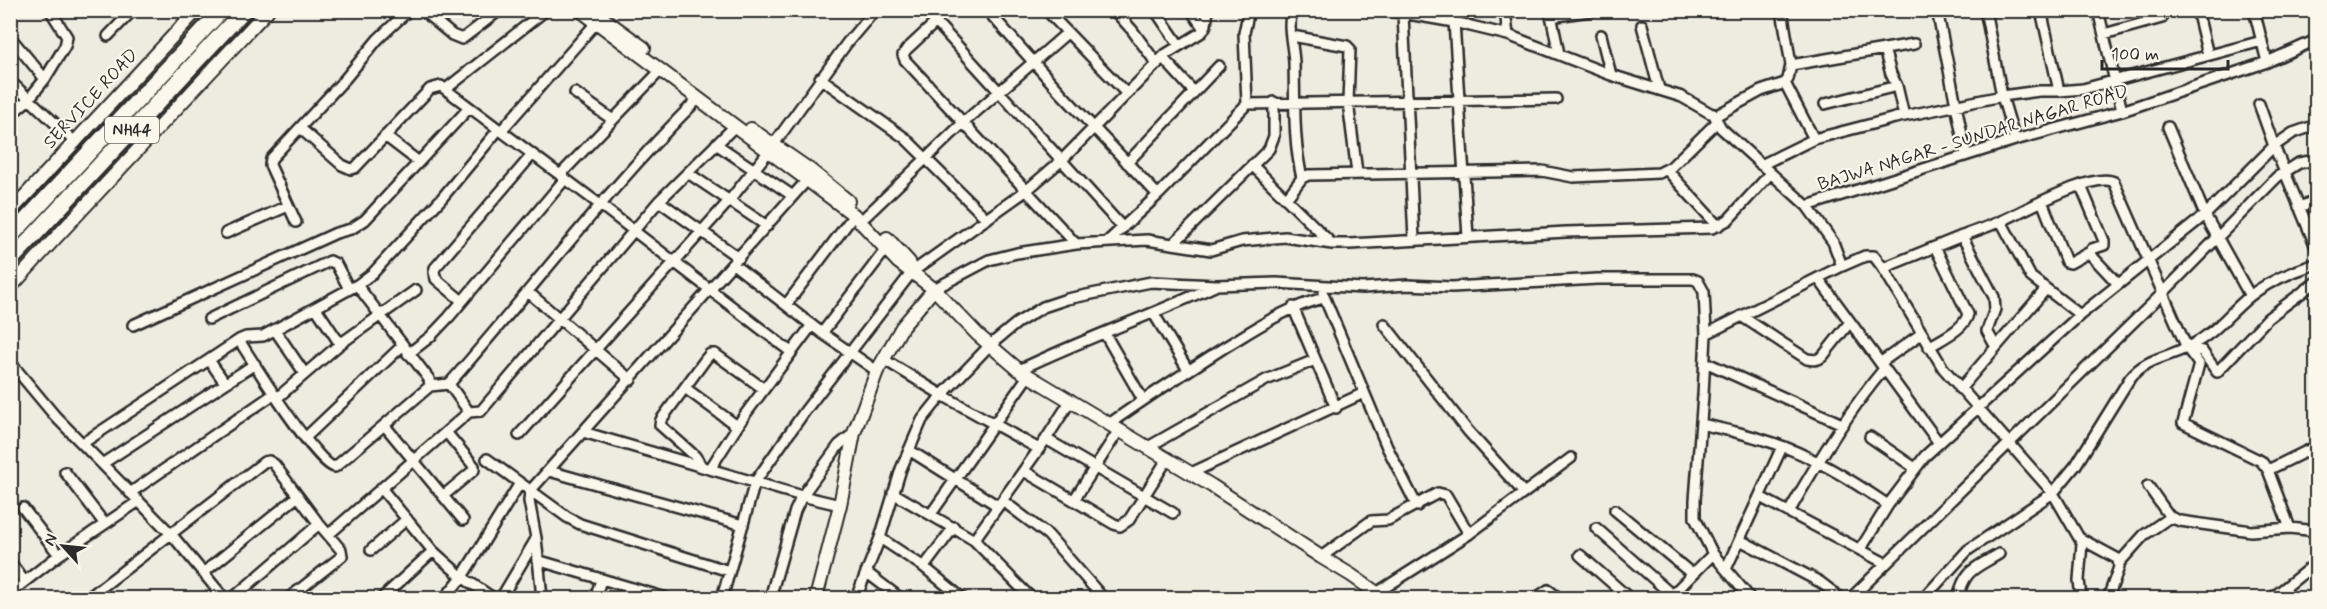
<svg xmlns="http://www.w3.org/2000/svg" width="2327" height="609" font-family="Mynerve,sans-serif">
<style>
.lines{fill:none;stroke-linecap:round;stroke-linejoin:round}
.minor-casing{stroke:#2b2b2b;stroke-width:14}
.tertiary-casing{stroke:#2b2b2b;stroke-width:16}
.trunk-casing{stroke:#2b2b2b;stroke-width:20}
.minor{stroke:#fbf7ec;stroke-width:9}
.tertiary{stroke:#fbf7ec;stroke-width:12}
.trunk{stroke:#fbf7ec;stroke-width:15}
.labels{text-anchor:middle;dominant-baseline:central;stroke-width:4.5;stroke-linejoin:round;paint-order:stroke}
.shield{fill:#fbf7ec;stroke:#696865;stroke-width:1.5}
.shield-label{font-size:16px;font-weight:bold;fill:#2b2b2b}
.street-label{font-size:18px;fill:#2b2b2b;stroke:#fbf7ec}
</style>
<rect width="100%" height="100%" fill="#eeebe0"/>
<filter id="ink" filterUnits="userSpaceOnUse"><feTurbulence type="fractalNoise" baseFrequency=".0167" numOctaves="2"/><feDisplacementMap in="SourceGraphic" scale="12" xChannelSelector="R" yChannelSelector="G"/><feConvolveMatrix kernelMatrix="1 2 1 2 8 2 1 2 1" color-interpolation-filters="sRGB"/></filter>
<g filter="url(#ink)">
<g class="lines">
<defs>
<path id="minor" d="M422 10 452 35 462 39 500 10
M925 10 1123 228
M987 10 1061 93 1158 195
M1046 10 1127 94
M1114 10 1132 30 1157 64
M1155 10 1179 45
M1191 10 1204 29
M1292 10C1287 26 1293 45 1294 62 1295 101 1293 140 1302 178
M1385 10 1454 22 1508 35 1611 75 1682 97 1710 113 1717 115 1761 91 1785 83 1788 79 1791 65 1782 10
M1505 10 1508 35
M1550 10 1559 54
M1937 10 1966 155
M1985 10 2002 96 2015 140
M2041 10 2059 91
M2098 10 2122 111
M2197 10 2208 55
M2254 10 2267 62
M1403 14 1414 239
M1551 17 1595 10
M936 22 906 50 903 55 905 60 1076 244
M1454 22 1468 237
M1642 25 1659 89
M2104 34 2162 18
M1601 35 1611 75
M108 36 133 10
M1292 36 1347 46 1350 49 1348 102 1357 173
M10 37 45 79 28 100 10 115
M1884 49 1891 74 1897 86 1904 116
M1163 58 1194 92
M1791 65 1914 44
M820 78 905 138 987 219
M45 79 65 46 67 37 50 10
M10 81 76 143
M1785 83 1814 139
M446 89 546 10
M575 93 613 120
M1247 104 1244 33 1249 10
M1825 104 1897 86
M2259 104 2274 146 2316 247
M1715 117 1721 128 1807 206 1833 242 1842 266
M2168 127 2205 215 2250 296
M300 128 342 165 351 169 355 168 430 89 441 86 599 204 791 352
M501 131 596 23
M385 136 419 162
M716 144 793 196
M1127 163 1219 66
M1252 165 1332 244
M1761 165 1814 139 1895 118 2002 96 2039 91H2059L2083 89 2262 41
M1667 170 1718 226
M688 173 767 226
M560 175 661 70
M2081 186 2104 241V245L2092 249 2090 254 2118 284
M1286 199 1302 178 1308 175 1542 171 1573 177 1659 173 1671 167 1717 122
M659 201 739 258
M2042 201 2066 262 2070 263 2090 252
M1807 206 2015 140 2122 111 2267 62 2316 40
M2299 207 2316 201
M866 216 963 123 1067 33
M2001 221 2031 277 2080 315
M296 222 270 165 271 159 345 79 378 39 409 10
M226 233 288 206
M1962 236C1975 231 1988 227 2001 221 2022 212 2094 171 2114 182L2187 348 2199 364 2183 423 2261 461 2268 470 2290 528
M1107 242 1158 195 1247 104 1556 99
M1173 244 1269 149 1274 136V102
M733 264 822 333 877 371
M1883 268 1962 236 1994 297 1995 309 1987 331 1996 347
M1818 278 1939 443
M934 289 989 260 1017 253 1076 244 1147 240 1211 250 1242 241 1285 237 1332 244H1350L1566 232 1712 228 1728 220 1770 174
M528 292 631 380
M1323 294 1387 447 1417 506
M462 301 436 279 434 272 435 268 532 155
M786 305 854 215
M1293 307 1336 408
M316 308 340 344
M1154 314 1188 370
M1741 316 1807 359C1814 360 1817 361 1823 356L1850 322
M209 319 330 261 336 264 349 289
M1384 324 1468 431 1524 493
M133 325 336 233 351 229 365 220 469 108
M275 330 305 374
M822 333 886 249
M1105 334 1143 400
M1706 334 1842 266 1865 256H1874L1883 268 1943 368 2053 493 2082 543 2079 580 2081 598
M239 340C251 359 318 467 335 467L430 386 429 379 357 285
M1929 347C1941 339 1965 329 1968 314L1935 247
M2187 348 2202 351 2217 372 2268 318 2316 282
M408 354 430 337 449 317 565 179
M883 359 942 395 1039 449
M209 360 225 383
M10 362 55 416 172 535 224 598
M1705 362 1842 424
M1880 363 1921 334
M1019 370C1083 339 1150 316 1215 286
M449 384 469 412
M430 386 449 384C533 289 608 188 698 99
M685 388 737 426
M1960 389 2046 289
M277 398 340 344 416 290
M1109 424C1147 397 1186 372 1225 347 1258 327 1287 307 1324 298
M1701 424C1722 429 1744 433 1764 440 1808 453 1850 479 1888 505
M385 426 463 520
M583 432 802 496 840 505
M519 435 729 201 769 151 847 43 875 10
M1870 437 1915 468
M305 438 402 346
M1046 439 1173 513
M83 443 239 340 246 337 263 336 357 285 373 273 442 198 499 129
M1148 447 1266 380 1315 360
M909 450 998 506
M487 459 567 517 580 524 729 571
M102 464 255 364
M702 467 695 456 660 425 661 420 705 360 710 354H715L764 389
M710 469 744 416 812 325
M2268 470 2311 449
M549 471 743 525
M1024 471 1114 524 1120 526 1129 520 1168 458
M65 472 104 523
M1191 473 1364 393
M2148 486 2170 517 2180 521 2251 531 2290 528 2316 531
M381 488 433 551
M130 493 274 394
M893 493 974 540 1031 598
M443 496 474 470V466L446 432
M1760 497 1885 563
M1074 500 1119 430
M1003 501 1048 535 1103 598
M23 508 59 555
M1615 510 1692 574
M1789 512C1817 462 1847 413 1884 369
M931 514 1028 376
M1596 528 1672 595
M328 535 469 412 481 411 659 201 734 127
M880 538 924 567 962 598
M2081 539 2118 559 2119 567 2108 598
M974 540 1046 439 1071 400
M1740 540 1820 582 1841 598
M371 550 407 519
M1860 550 1888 505 1925 456 2080 315 2205 215 2274 146 2293 133 2316 125
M1580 555 1629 598
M1321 557 1371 521 1388 520 1438 493 1446 495 1469 534
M537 560 666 598
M10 562 24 581
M2119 563 2144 535 2170 517
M924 567 954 527
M1726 569 1782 447
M866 572 900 598
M203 573 298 496
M1378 592 1469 534 1571 458
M10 593 59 555 139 501
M88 598 264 462 269 461 274 464 319 524
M233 598 319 524 341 550 342 556 289 598
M382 598 433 551 462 577 493 598
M445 598 462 577 520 483
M501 598 536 539
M542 598 536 538 529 501 530 491 808 179
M595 598 601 580
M722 598 755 482 805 411 912 272 1027 190 1062 160 1166 54 1202 32 1206 25 1208 10
M770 598 795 511 802 496 839 445 854 433
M856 598 880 538 901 469 922 420 942 395 990 345 1017 323 1043 307 1067 299 1151 282 1216 285 1276 283 1363 288 1407 285 1452 287 1597 279H1693L1698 281 1704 292 1706 334 1703 395 1695 500V518L1713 554 1750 598
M1536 598 1548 590 1559 598
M1669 598 1713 554
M1851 598 2163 293 2277 177 2299 163 2316 160
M1924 598 1968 550 2053 493 2076 465 2130 378C2146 358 2167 358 2190 346 2217 332 2227 315 2250 296 2268 281 2294 271 2316 264
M1958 598C1965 569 1974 569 1999 554
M2272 598 2316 563"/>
<path id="tertiary" d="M580 10 854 215 898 262 934 289 978 335 1019 370 1212 486 1321 557 1351 575 1384 598
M600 16 644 48
M751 129 810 170 848 201
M10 212 197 10
M887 238 909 262 911 268
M10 288 49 245 268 10
M816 598 840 505 854 433 877 371 902 327 934 289"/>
<path id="trunk" d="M10 237 222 10
M10 261 244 10"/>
</defs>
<use href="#minor" class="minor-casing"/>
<use href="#tertiary" class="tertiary-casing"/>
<use href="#trunk" class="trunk-casing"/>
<use href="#minor" class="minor"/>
<use href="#tertiary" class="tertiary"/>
<use href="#trunk" class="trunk"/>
</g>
</g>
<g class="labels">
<rect class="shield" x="105" y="117" width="54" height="26" rx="4.5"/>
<g class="shield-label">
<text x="132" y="130">NH44</text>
</g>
<g class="street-label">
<text transform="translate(91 99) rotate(-47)">SERVICE ROAD</text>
<text transform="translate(1973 138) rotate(-17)">BAJWA NAGAR - SUNDAR NAGAR ROAD</text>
</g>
</g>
<rect width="2327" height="609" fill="none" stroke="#fbf7ec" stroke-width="36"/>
<rect x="18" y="18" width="2291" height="573" fill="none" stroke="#2b2b2b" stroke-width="2" filter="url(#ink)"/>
<g transform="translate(63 546) rotate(297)" stroke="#fbf7ec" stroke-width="4.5" paint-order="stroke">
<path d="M0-4.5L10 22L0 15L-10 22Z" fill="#2b2b2b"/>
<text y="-9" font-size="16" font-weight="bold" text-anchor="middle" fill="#2b2b2b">N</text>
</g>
<path d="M2102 60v9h126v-9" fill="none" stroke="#2b2b2b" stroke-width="3"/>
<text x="2111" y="60" font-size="18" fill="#2b2b2b" stroke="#fbf7ec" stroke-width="4.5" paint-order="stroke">100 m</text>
</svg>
